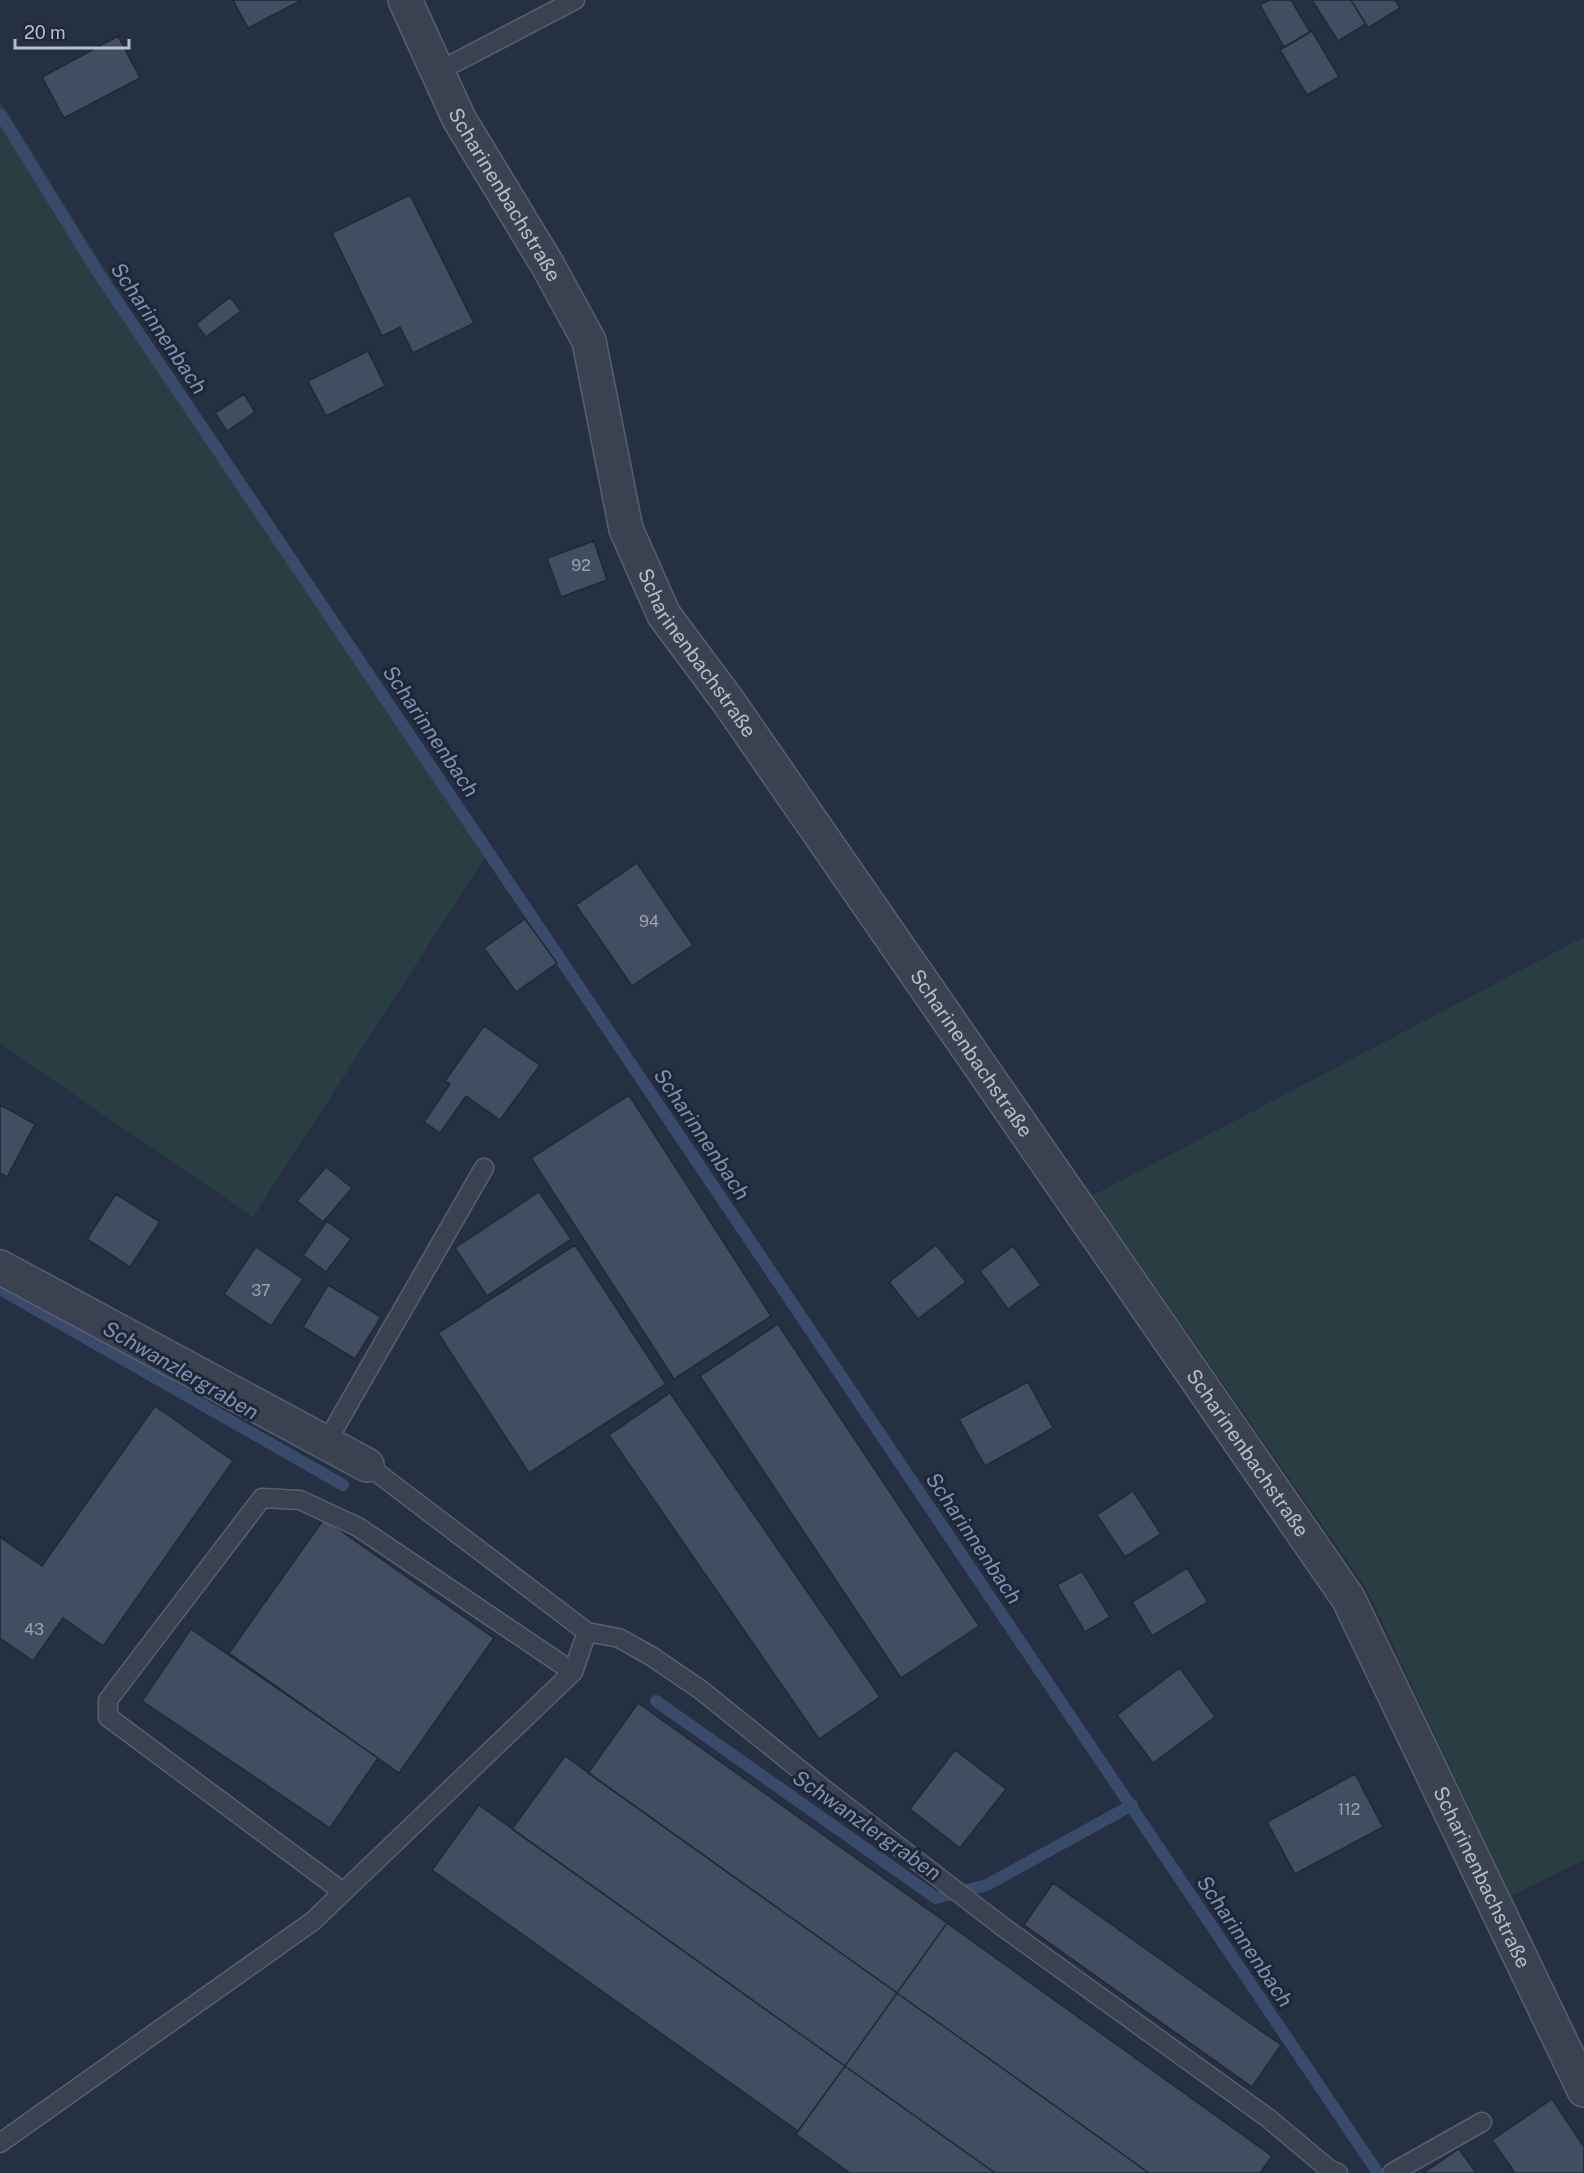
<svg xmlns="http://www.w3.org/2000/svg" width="1584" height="2173" font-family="'Public Sans',sans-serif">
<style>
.green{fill:#283e43}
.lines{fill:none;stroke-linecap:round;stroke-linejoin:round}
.stream{stroke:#394a6a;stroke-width:12}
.building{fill:#424d62;stroke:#212939;stroke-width:1.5}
.lane-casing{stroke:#58606f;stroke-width:21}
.street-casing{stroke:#58606f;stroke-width:36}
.lane{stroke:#3a4252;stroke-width:18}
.street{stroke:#3a4252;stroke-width:33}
.labels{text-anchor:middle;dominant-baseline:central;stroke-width:6;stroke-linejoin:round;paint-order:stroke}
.number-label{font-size:16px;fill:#9aa2b2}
.street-label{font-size:20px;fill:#b7becc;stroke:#1f2737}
.water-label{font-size:21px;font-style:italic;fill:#7d91b4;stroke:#1f2737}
</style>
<rect width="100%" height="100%" fill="#253042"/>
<path class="green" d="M0 100 197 418 486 856 253 1217 0 1044Z
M1584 937V1860L1511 1896 1365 1586 1092 1196Z"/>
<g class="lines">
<path class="stream" d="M0 114 97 271 1378 2173
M0 1289 343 1485
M656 1701 936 1898 987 1885 1132 1805"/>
</g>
<path class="building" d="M233 0H302L248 28Z
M1269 0H1291L1310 32 1284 47 1260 5Z
M1312 0H1351L1366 24 1338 41Z
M1351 0H1395L1400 8 1368 28Z
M1312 31 1339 77 1307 95 1280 50Z
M118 36 140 78 64 118 42 77Z
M410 195 474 323 413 353 400 327 382 336 332 233Z
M230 297 241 311 206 337 196 324Z
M368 351 385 386 326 416 308 381Z
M244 394 255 412 227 431 215 413Z
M594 541 607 580 561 597 547 558Z
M637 863 693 945 632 986 576 905Z
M525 919 557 963 516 992 484 948Z
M484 1026 540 1065 500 1120 466 1096 440 1133 424 1122 450 1084 445 1081Z
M629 1095 771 1316 674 1379 531 1158Z
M0 1105 35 1124 7 1177 0 1173Z
M326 1167 352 1188 323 1222 297 1201Z
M539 1192 571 1239 487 1296 455 1248Z
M116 1194 160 1222 130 1267 87 1239Z
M327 1221 351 1239 326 1272 303 1255Z
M575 1245 666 1384 529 1473 438 1333Z
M936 1245 966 1282 918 1319 889 1282Z
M1013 1246 1041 1285 1008 1309 980 1271Z
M256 1247 303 1279 271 1326 224 1294Z
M328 1285 381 1317 355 1359 303 1327Z
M778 1324 979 1626 901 1678 700 1376Z
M1028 1382 1053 1428 985 1466 959 1419Z
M670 1393 880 1697 819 1739 609 1435Z
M155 1406 233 1461 103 1646 63 1618 33 1661 0 1638V1537L42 1566Z
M1133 1491 1161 1534 1125 1557 1097 1515Z
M324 1519 494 1638 399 1773 229 1653Z
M1187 1568 1208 1602 1152 1636 1132 1602Z
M1082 1571 1110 1617 1085 1632 1057 1585Z
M191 1629 378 1758 330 1828 142 1701Z
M1180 1668 1215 1717 1153 1763 1117 1715Z
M638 1703 947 1923 897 1993 588 1773Z
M955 1750 1006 1789 960 1848 910 1809Z
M565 1756 897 1993 845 2066 512 1829Z
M1355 1774 1383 1827 1295 1874 1267 1822Z
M479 1805 845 2066 798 2131 432 1870Z
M1053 1883 1281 2045 1252 2087 1024 1925Z
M947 1923 1272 2156 1260 2173H1149L897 1993Z
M897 1993 1149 2173H995L845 2066Z
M845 2066 995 2173H850L796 2134Z
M1552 2099 1584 2147V2173H1515L1492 2140Z
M1459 2149 1476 2173H1423Z"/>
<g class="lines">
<defs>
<path id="lane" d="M437 72 575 0
M326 1443 484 1168
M367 1465 587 1632 619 1638 651 1656 701 1690 820 1786 1003 1927 1268 2118 1330 2170 1338 2173
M343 1892 108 1717V1700L262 1498 300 1500 358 1527 573 1672
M0 2143 313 1921 573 1672 587 1632
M1392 2173 1482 2122"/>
<g id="street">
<path id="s1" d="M405 0 459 119 547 264 589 341 626 529 664 615 728 701 1348 1598 1584 2090"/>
<path d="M0 1267 367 1465"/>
</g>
</defs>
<use href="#lane" class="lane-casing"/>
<use href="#street" class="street-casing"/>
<use href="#lane" class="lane"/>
<use href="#street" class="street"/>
</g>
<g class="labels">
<g class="number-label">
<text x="581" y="565">92</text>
<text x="649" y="921">94</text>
<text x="261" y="1290">37</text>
<text x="34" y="1629">43</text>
<text x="1349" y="1809">112</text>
</g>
<g class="street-label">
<text stroke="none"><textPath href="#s1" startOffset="219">Scharinenbachstraße</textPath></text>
<text stroke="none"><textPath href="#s1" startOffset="723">Scharinenbachstraße</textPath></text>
<text stroke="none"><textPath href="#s1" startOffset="1209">Scharinenbachstraße</textPath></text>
<text stroke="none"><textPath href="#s1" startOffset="1695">Scharinenbachstraße</textPath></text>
<text stroke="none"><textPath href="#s1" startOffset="2181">Scharinenbachstraße</textPath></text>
</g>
<g class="water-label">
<text transform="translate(159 328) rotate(56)">Scharinnenbach</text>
<text transform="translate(431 731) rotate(56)">Scharinnenbach</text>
<text transform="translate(702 1134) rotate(56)">Scharinnenbach</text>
<text transform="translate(181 1370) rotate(30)">Schwanzlergraben</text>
<text transform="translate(974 1538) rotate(56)">Scharinnenbach</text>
<text transform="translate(867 1825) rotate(35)">Schwanzlergraben</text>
<text transform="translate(1245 1941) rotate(56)">Scharinnenbach</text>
</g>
</g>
<path d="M15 39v9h114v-9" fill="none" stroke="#b7becc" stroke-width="3"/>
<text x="24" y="39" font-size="18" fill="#b7becc" stroke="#1f2737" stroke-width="4.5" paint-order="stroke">20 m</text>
</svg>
